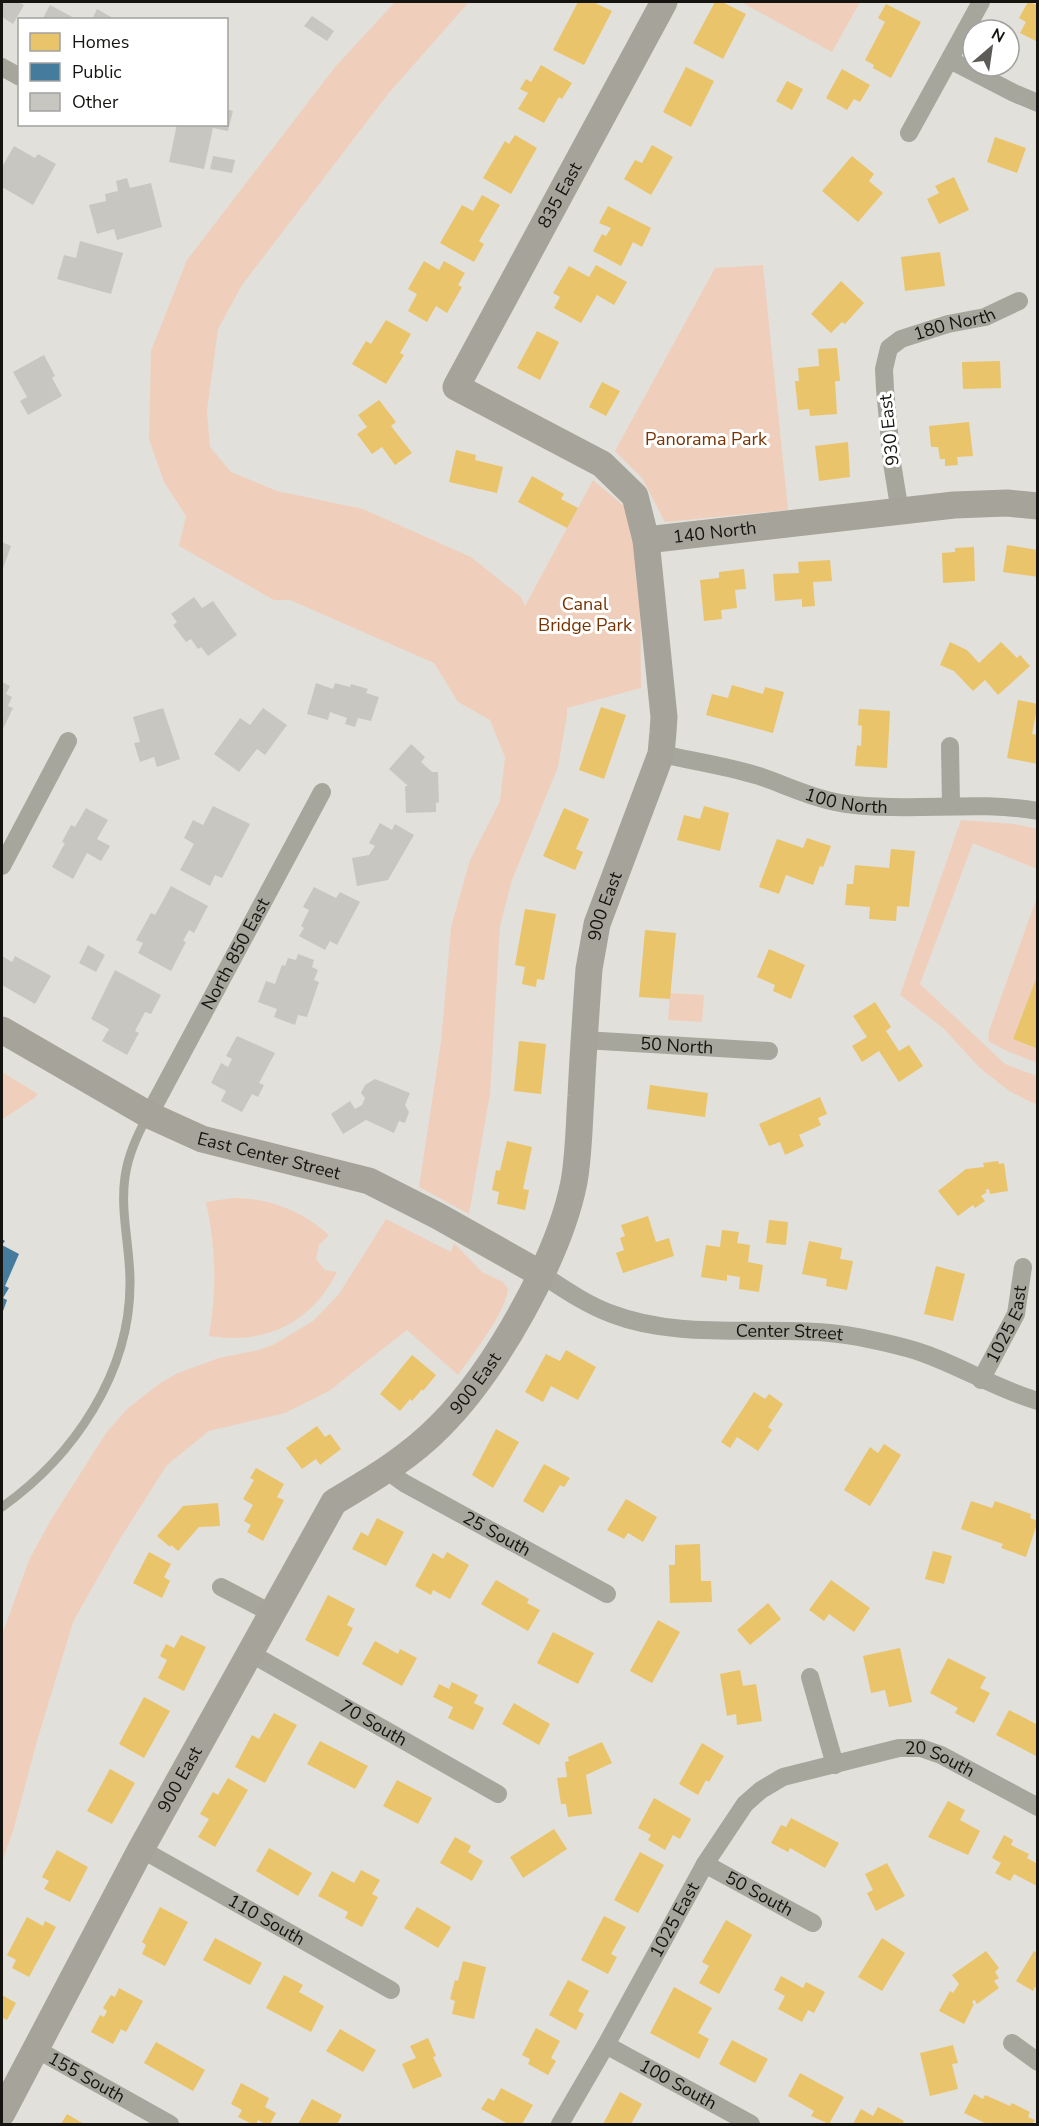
<svg xmlns="http://www.w3.org/2000/svg" width="1039" height="2126" font-family="'Nunito Sans',sans-serif">
<style>
.green{fill:#efcfbc}
.homes{fill:#e9c46a}
.public{fill:#457b9d}
.building{fill:#c8c6c1}
.lines{fill:none;stroke-linecap:round;stroke-linejoin:round}
.lane{stroke:#a6a69d;stroke-width:9}
.street{stroke:#a6a69d;stroke-width:18}
.secondary{stroke:#a6a49a;stroke-width:27}
.labels{text-anchor:middle;dominant-baseline:central;stroke-width:6;stroke-linejoin:round;paint-order:stroke}
.street-label{font-size:18px;fill:#151410;stroke:#fff}
.park-label{font-size:18px;fill:#793300;stroke:#fff}
</style>
<rect width="100%" height="100%" fill="#e2e0da"/>
<path class="green" d="M395 2H469L388 94 242 285 218 329 207 411 210 447 231 472 277 491 363 509 471 557 521 597 525 606 593 480 625 507 640 549 641 688 567 708V715L558 767 512 880 500 926 490 1094 469 1214 419 1187 441 1042 451 927 470 860 500 801 505 757 490 720 458 702 434 663 290 600H274L179 546 186 516 164 482 149 439 151 351 187 260 335 67Z
M741 2H860L832 52Z
M763 265 788 510 665 522 642 478 615 451 715 268Z
M961 820 1015 824 1037 829V869L973 843 920 984 1005 1064 1037 1076V1105L1009 1091 980 1068 943 1028 900 995Z
M1037 897V976L1013 1039 1037 1049V1063L1007 1051 988 1041 989 1031Z
M670 993 704 995 702 1022 668 1020Z
M2 1072 38 1094C33 1101 10 1113 2 1120Z
M232 1198C269 1198 301 1210 329 1235L319 1245 316 1259 325 1270 337 1272C311 1323 266 1345 209 1336 217 1290 216 1247 206 1202Z
M386 1219 451 1252 454 1243 482 1272 503 1282 508 1289C505 1314 473 1354 458 1375L407 1330 329 1391 285 1413 209 1431 167 1465 118 1542 73 1622 37 1741 13 1831 2 1862V1635L29 1560 52 1518 106 1433 128 1408 159 1384 178 1373 219 1358 258 1350 273 1345 313 1321 339 1294Z"/>
<path class="homes" d="M578 2H593L612 11 584 65 553 50Z
M715 2H722L746 14 723 59 693 43Z
M1028 2 1038 5V42L1020 33 1026 22 1019 18Z
M886 4 921 22 891 78 873 68 874 65 865 60 885 22 878 18Z
M541 65 572 83 562 99 559 97 544 123 518 109 528 93 520 89 526 79 531 82Z
M686 67 714 81 691 127 663 112Z
M842 69 870 85 860 102 854 99 847 110 826 98Z
M787 81 803 89 792 110 776 101Z
M515 135 537 148 511 194 483 178 505 141 509 144Z
M995 137 1026 148 1017 173 987 162Z
M652 145 673 157 651 195 624 179 635 160 642 163Z
M852 156 874 174 869 181 883 193 858 222 822 191Z
M954 177 969 210 939 224 927 199 939 193 935 186Z
M482 195 500 205 479 241 484 244 474 262 440 243 462 205 473 211Z
M608 206 651 228 642 247 633 242 621 266 593 251 602 234 606 236 611 228 599 223Z
M940 252 945 286 905 291 901 257Z
M424 261 439 270 444 261 465 273 458 285 462 287 447 313 436 306 427 322 408 311 417 294 408 289Z
M596 265 627 282 614 305 597 295 581 323 554 308 560 297 553 293 569 266 589 277Z
M841 281 864 303 845 324 842 322 831 333 811 314Z
M386 320 411 334 400 353 404 355 386 384 352 364 366 341 371 344Z
M537 331 559 342 540 380 517 368Z
M837 348 840 381H835L837 414 810 416 809 409 798 410 795 381H799L798 368 819 366 818 349Z
M1000 361 1001 388 963 389 962 362Z
M602 382 620 391 606 416 589 407Z
M379 400 396 422 391 426 412 453 395 465 382 447 372 454 357 434 367 427 358 415Z
M969 422 973 456 957 457 958 465 945 466V459H940L938 447H931L929 426Z
M848 442 850 477 819 481 815 446Z
M456 450 476 455 475 460 503 467 497 493 449 482Z
M532 476 564 494 561 499 578 508 567 528 518 502Z
M1007 545 1038 550V577L1003 572Z
M974 547 975 581 943 583 942 553 955 552V548Z
M830 560 832 581 813 582 815 606 802 607V599L775 601 773 574 799 573 798 562Z
M744 569 746 589 735 590 737 608 721 610 722 619 704 621 700 580 719 578V572Z
M950 642 967 650 979 663 1001 642 1017 658 1020 655 1030 666 998 695 985 680 973 691 954 671 940 665Z
M732 685 763 694 765 687 784 692 773 733 706 715 712 694 728 698Z
M1018 700 1038 704 1032 734 1038 735V764L1007 758Z
M601 707 626 715 604 779 579 770Z
M859 709 890 711 887 768 855 766 857 745 861 746 862 726 858 725Z
M704 806 729 813 720 851 677 840 684 815 700 819Z
M564 808 589 819 576 849 583 852 575 870 543 856Z
M807 838 831 846 823 867 820 866 813 885 786 875 779 894 759 887 777 839 803 848Z
M891 849 915 851 909 907 897 906 896 921 869 919 870 907 845 905 847 884H853L855 865 889 868Z
M525 909 556 914 544 980 537 979 536 987 522 984 525 967 515 965Z
M645 930 676 933 670 999 639 997Z
M769 949 805 965 791 999 773 991 775 985 757 977Z
M1037 976H1038V1049L1013 1039Z
M875 1002 891 1027 886 1031 899 1051 909 1045 923 1066 899 1082 879 1051 862 1062 852 1046 867 1037 853 1016Z
M519 1041 546 1044 541 1094 514 1091Z
M650 1085 708 1093 705 1117 647 1109Z
M820 1097 827 1114 818 1118 821 1125 799 1135 804 1146 785 1155 780 1142 769 1146 759 1124Z
M507 1141 532 1147 523 1189 529 1190 525 1210 497 1204 499 1192 492 1190 496 1170 500 1171Z
M998 1161 999 1164 1004 1163 1008 1191 990 1194 989 1189 985 1190 987 1192 981 1196 985 1201 975 1208 973 1205 958 1216 938 1191 966 1169 984 1167 983 1163Z
M648 1216 656 1242 669 1238 674 1256 623 1273 616 1253 624 1250 620 1238 625 1236 621 1225Z
M769 1220 788 1222 786 1245 766 1243Z
M722 1230 739 1232 737 1243 750 1245 748 1262 763 1265 759 1292 739 1289 740 1277 727 1275V1281L701 1277 706 1245 720 1247Z
M809 1241 842 1248 840 1259 853 1261 847 1290 826 1286 827 1279 802 1274Z
M936 1266 965 1274 953 1321 924 1314Z
M566 1350 596 1367 578 1400 551 1386 543 1402 525 1392 546 1354 560 1361Z
M412 1355 436 1375 423 1391 422 1389 412 1401 410 1399 400 1411 380 1394Z
M754 1392 765 1399 769 1394 783 1404 768 1427 772 1430 758 1451 737 1437 730 1448 721 1442Z
M317 1426 325 1437 330 1434 341 1449 320 1465 316 1459 302 1469 286 1448Z
M496 1429 519 1442 493 1488 472 1475Z
M884 1444 901 1455 870 1506 844 1490 870 1447 878 1453Z
M544 1464 570 1478 564 1487 560 1485 543 1513 523 1501Z
M256 1468 284 1484 277 1497 284 1500 263 1541 247 1532 251 1525 244 1521 253 1505 243 1499 254 1480 250 1478Z
M626 1499 657 1517 643 1542 628 1533 624 1539 607 1530Z
M971 1501 992 1508 995 1501 1031 1514 1030 1518 1038 1521 1026 1557 1001 1548 1003 1544 961 1529Z
M218 1503 220 1526 199 1527 178 1551 171 1545 170 1547 157 1536 183 1506Z
M377 1518 404 1532 386 1566 352 1549 361 1532 368 1536Z
M700 1544 701 1581H711L712 1602 670 1603 669 1565H675V1545Z
M933 1551 952 1556 944 1584 925 1579Z
M149 1552 171 1564 164 1577 170 1581 162 1598 133 1583Z
M447 1552 469 1565 450 1599 433 1590 431 1595 415 1586 433 1553 443 1559Z
M496 1580 529 1599 527 1603 540 1610 528 1631 481 1604Z
M831 1580 870 1608 854 1632 829 1614 824 1621 809 1610Z
M328 1595 355 1609 347 1625 353 1628 338 1657 305 1640Z
M768 1603 781 1619 750 1645 737 1630Z
M658 1620 680 1632 652 1683 630 1671Z
M553 1632 594 1653 578 1684 537 1663Z
M181 1635 206 1647 184 1691 158 1678 167 1660 160 1656 166 1644 174 1648Z
M375 1641 398 1654 400 1649 417 1658 402 1686 362 1664Z
M900 1648 912 1702 889 1707 885 1690 871 1693 863 1656Z
M948 1658 986 1677 980 1688 990 1693 974 1723 955 1713 958 1708 930 1693Z
M740 1670 743 1686 756 1684 762 1721 737 1725 736 1714 727 1716 720 1674Z
M452 1682 478 1695 474 1703 484 1708 473 1730 448 1718 453 1707 433 1697 439 1684 449 1689Z
M144 1697 170 1711 144 1758 119 1744Z
M514 1703 550 1724 539 1745 502 1724Z
M1009 1710 1038 1725V1757L996 1735Z
M274 1713 297 1725 265 1783 235 1767 252 1735 259 1739Z
M320 1741 368 1766 355 1789 307 1764Z
M602 1742 612 1763 586 1775 592 1814 568 1817 566 1804H561L557 1778 567 1777 565 1762 569 1761 568 1757Z
M702 1743 724 1756 709 1782 706 1780 698 1795 679 1784Z
M110 1769 135 1783 112 1824 87 1811Z
M228 1778 248 1790 215 1847 198 1837 209 1819 200 1814 213 1792 218 1795Z
M397 1780 432 1798 418 1824 383 1806Z
M654 1798 691 1819 680 1839 673 1835 665 1850 648 1840 651 1835 638 1828Z
M948 1801 965 1810 960 1820 980 1831 968 1855 928 1837Z
M791 1818 839 1843 825 1868 790 1848 788 1852 771 1843 781 1825 786 1827Z
M554 1829 567 1849 523 1878 510 1857Z
M1004 1835 1013 1840 1011 1845 1029 1854 1027 1858 1038 1864 1037 1886 1014 1874 1010 1881 995 1873 1001 1863 992 1858Z
M455 1837 471 1846 468 1852 483 1861 472 1881 440 1863Z
M269 1848 312 1873 298 1896 256 1871Z
M57 1850 88 1867 70 1902 44 1889 49 1881 42 1877Z
M640 1852 664 1865 638 1913 614 1900Z
M887 1863 905 1896 876 1911 867 1893 873 1890 865 1874Z
M361 1870 380 1880 372 1894 378 1897 362 1927 345 1918 348 1912 318 1896 332 1871 354 1883Z
M160 1907 188 1922 165 1966 142 1954 146 1945 142 1942Z
M417 1907 451 1927 438 1948 404 1928Z
M604 1916 626 1927 611 1954 617 1957 608 1974 581 1960Z
M27 1917 43 1926 45 1921 56 1927 29 1977 12 1968 16 1960 7 1955Z
M726 1920 752 1935 719 1994 699 1983 709 1966 702 1962Z
M215 1938 262 1963 250 1985 203 1960Z
M882 1938 905 1953 882 1991 858 1977Z
M986 1951 999 1968 995 1972 999 1978 994 1981 999 1988 977 2004 974 1999 972 2003 974 2004 964 2024 939 2011 950 1991 953 1993 959 1984 952 1975Z
M1034 1951 1038 1953V1988L1035 1987 1033 1991 1016 1981Z
M463 1961 486 1967 474 2019 452 2014 455 2001 450 1999 455 1980 458 1981Z
M284 1975 303 1985 299 1992 324 2006 311 2032 266 2008Z
M781 1976 803 1988 806 1982 825 1992 814 2013 808 2010 802 2022 778 2009 785 1996 774 1990Z
M568 1980 589 1991 578 2011 584 2014 576 2030 549 2015Z
M674 1987 712 2008 698 2033 709 2039 699 2059 650 2033Z
M119 1988 143 2001 126 2032 121 2029 113 2044 91 2032 100 2015 104 2017 107 2011 103 2008 111 1995 115 1997Z
M2 1995 16 2003 7 2020 2 2017Z
M536 2028 560 2041 551 2058 556 2061 548 2075 528 2064 530 2059 522 2055Z
M340 2029 376 2050 363 2072 326 2051Z
M428 2038 436 2056 433 2057 442 2076 413 2089 402 2064 416 2058 410 2046Z
M732 2040 768 2059 755 2083 719 2064Z
M156 2042 205 2070 193 2091 144 2063Z
M953 2045 958 2063 952 2064 958 2089 930 2096 920 2053Z
M800 2073 844 2097 829 2124 811 2116 814 2111 788 2096Z
M241 2083 269 2098 265 2107 276 2113 270 2124H265L258 2120 256 2124H252L238 2117 242 2110 231 2104Z
M501 2088 533 2105 522 2124H508L481 2109 488 2098 494 2101Z
M620 2092 642 2104 631 2124H603Z
M974 2094 983 2099 985 2095 1010 2106 1012 2103 1030 2112 1028 2117 1035 2120 1033 2123 1037 2124H987L964 2113Z
M312 2099 342 2115 337 2124H298Z
M878 2107 904 2121 902 2124H853L861 2109 873 2116Z
M67 2114 84 2124H61Z"/>
<path class="public" d="M2 1239 5 1241 2 1245 19 1254 5 1286 9 1288 3 1298 7 1300 2 1314Z"/>
<path class="building" d="M2 2H18L24 5 13 24 2 17Z
M50 5 78 20H42Z
M97 9 111 17 109 20H92Z
M312 16 334 31 327 41 304 26Z
M226 109 233 111 228 131 213 128 204 169 169 162 177 124H226Z
M14 146 35 158 38 154 56 164 33 205 2 187V167Z
M213 156 235 160 232 173 210 169Z
M127 178 130 188 151 183 162 227 117 240 114 229 97 234 89 205 106 201 105 194 118 191 116 181Z
M80 241 123 253 111 294 57 279 64 255 76 258Z
M44 355 55 376 52 378 62 396 28 415 20 401 27 397 13 372Z
M2 542 11 546 2 571Z
M194 597 202 608 213 601 237 635 208 656 201 647 198 649 191 639 186 642 173 625 177 622 171 614Z
M2 682 10 686 6 694 12 697 8 706 13 708 2 731Z
M316 683 333 689 335 683 350 687 351 684 368 689 366 693 379 697 371 721 358 718 355 727 345 724 347 718 330 712 328 720 307 714Z
M163 708 180 759 157 767 154 757 140 762 134 743 140 742 133 717Z
M263 708 287 725 265 755 257 749 239 772 214 754 240 718 250 725Z
M411 744 425 757 421 762 432 772H438L439 802 436 803V812L406 813 405 786H408L389 769Z
M213 806 250 824 222 878 215 875 210 886 180 870 194 844 184 838 193 820 203 825Z
M86 808 108 820 97 839 110 846 101 861 87 853 73 879 52 867 65 843 62 842 71 825 75 827Z
M380 823 392 830 395 824 414 835 388 880 357 886 352 858 369 855 375 846 369 843Z
M171 886 208 906 194 933 189 930 183 941 186 942 171 971 138 953 143 943 136 940 151 913 155 915Z
M314 887 336 898 340 892 360 902 337 945 330 941 325 950 299 936 304 928 301 926 309 910 303 907Z
M88 945 105 955 96 972 79 963Z
M298 954 314 960 312 967 318 970 314 980 319 982 307 1017 298 1015 295 1025 274 1017 277 1009 258 1002 266 981 275 984 282 965 285 966 288 958 296 960Z
M2 956 12 962 15 956 51 976 35 1004 2 985Z
M115 970 161 995 151 1014 145 1012 135 1031 139 1033 127 1055 102 1041 109 1029 91 1019Z
M237 1036 275 1053 259 1083 264 1085 258 1097 252 1094 242 1112 221 1101 226 1091 211 1083 221 1063 228 1067 232 1059 226 1056Z
M375 1079 410 1093 405 1105 409 1112 405 1123 399 1121 394 1133 366 1120 343 1134 331 1114 350 1101 355 1109 362 1105 365 1098 361 1093 365 1085Z"/>
<g class="lines">
<path class="lane" d="M2 1507C74 1456 131 1372 130 1281 130 1247 120 1211 125 1177 128 1155 137 1136 147 1117"/>
<g class="street">
<path d="M950 60 1014 93 1038 103"/>
<path d="M2 67 20 77"/>
<path d="M909 133 981 2"/>
<path id="s1" d="M900 512 892 463 885 389 884 369 889 348 901 339 948 324 985 317 1019 301"/>
<path d="M950 746 951 805"/>
<path id="s2" d="M661 754C693 761 727 766 759 776 791 787 820 802 855 805 916 812 977 800 1038 811"/>
<path d="M2 866 68 741"/>
<path id="s3" d="M584 1040 769 1051"/>
<path id="s4" d="M149 1115 322 792"/>
<path id="s5" d="M541 1274C564 1289 587 1305 612 1314 687 1343 780 1322 858 1337 882 1342 905 1346 928 1355 966 1369 999 1390 1038 1401"/>
<path id="s6" d="M981 1380 1016 1314 1023 1267"/>
<path id="s7" d="M386 1470 404 1483 607 1594"/>
<path d="M221 1587 271 1613"/>
<path id="s8" d="M250 1653 498 1794"/>
<path d="M810 1677 835 1765"/>
<path id="s9" d="M141 1849 391 1990"/>
<path id="s10" d="M705 1864 813 1923"/>
<path d="M1012 2043 1038 2062"/>
<path id="s11" d="M606 2045 751 2124"/>
<path id="s12" d="M36 2049 170 2124"/>
<path id="s13" d="M560 2124 606 2045 705 1864 745 1804 761 1790 783 1777 899 1748H921L941 1755 1038 1807"/>
</g>
<g class="secondary">
<path id="s14" d="M646 540 954 505 1007 503 1038 506"/>
<path id="s15" d="M2 1030 149 1115 202 1139 369 1181 438 1216 541 1274"/>
<path id="s16" d="M2 2113 141 1849 334 1502C371 1480 410 1457 440 1426 495 1371 559 1258 574 1182 579 1154 579 1124 581 1096 583 1054 586 1011 589 969L597 924 661 754 663 732 664 717 646 540 635 496 602 464 456 387 664 2"/>
</g>
</g>
<g class="labels">
<g class="street-label">
<text stroke="none"><textPath href="#s16" startOffset="2238">835 East</textPath></text>
<text stroke="none"><textPath href="#s1" startOffset="236">180 North</textPath></text>
<text transform="translate(889 430) rotate(-96)">930 East</text>
<text stroke="none"><textPath href="#s14" startOffset="69">140 North</textPath></text>
<text stroke="none"><textPath href="#s2" startOffset="192">100 North</textPath></text>
<text stroke="none"><textPath href="#s16" startOffset="1386">900 East</textPath></text>
<text stroke="none"><textPath href="#s4" startOffset="183">North 850 East</textPath></text>
<text stroke="none"><textPath href="#s3" startOffset="93">50 North</textPath></text>
<text stroke="none"><textPath href="#s15" startOffset="297">East Center Street</textPath></text>
<text stroke="none"><textPath href="#s6" startOffset="62">1025 East</textPath></text>
<text stroke="none"><textPath href="#s5" startOffset="261">Center Street</textPath></text>
<text stroke="none"><textPath href="#s16" startOffset="882">900 East</textPath></text>
<text stroke="none"><textPath href="#s7" startOffset="128">25 South</textPath></text>
<text stroke="none"><textPath href="#s8" startOffset="142">70 South</textPath></text>
<text stroke="none"><textPath href="#s13" startOffset="579">20 South</textPath></text>
<text stroke="none"><textPath href="#s16" startOffset="378">900 East</textPath></text>
<text stroke="none"><textPath href="#s10" startOffset="62">50 South</textPath></text>
<text stroke="none"><textPath href="#s13" startOffset="234">1025 East</textPath></text>
<text stroke="none"><textPath href="#s9" startOffset="144">110 South</textPath></text>
<text stroke="none"><textPath href="#s12" startOffset="58">155 South</textPath></text>
<text stroke="none"><textPath href="#s11" startOffset="82">100 South</textPath></text>
</g>
<g class="park-label">
<text x="706" y="439">Panorama Park</text>
<text x="585" y="604">Canal<tspan x="585" dy="21">Bridge Park</tspan></text>
</g>
</g>
<rect width="1039" height="2126" fill="none" stroke="#151410" stroke-width="6"/>
<rect x="18" y="18" width="210" height="108" fill="#ffffff" stroke="#a1a19f" stroke-width="1.5"/>
<rect x="30" y="33" width="30" height="18" fill="#e9c46a" stroke="#a1a19f" stroke-width="1.5"/>
<text x="72" y="48" font-size="18" fill="#151410">Homes</text>
<rect x="30" y="63" width="30" height="18" fill="#457b9d" stroke="#a1a19f" stroke-width="1.5"/>
<text x="72" y="78" font-size="18" fill="#151410">Public</text>
<rect x="30" y="93" width="30" height="18" fill="#c8c6c1" stroke="#a1a19f" stroke-width="1.5"/>
<text x="72" y="108" font-size="18" fill="#151410">Other</text>
<g transform="translate(991 48) rotate(29)"><circle r="28" fill="#ffffff" stroke="#a1a19f" stroke-width="1.5"/>
<path d="M0-4.5L10 22L0 15L-10 22Z" fill="#5d5b57"/>
<text y="-9" font-size="16" font-weight="bold" text-anchor="middle" fill="#151410">N</text>
</g>
</svg>
